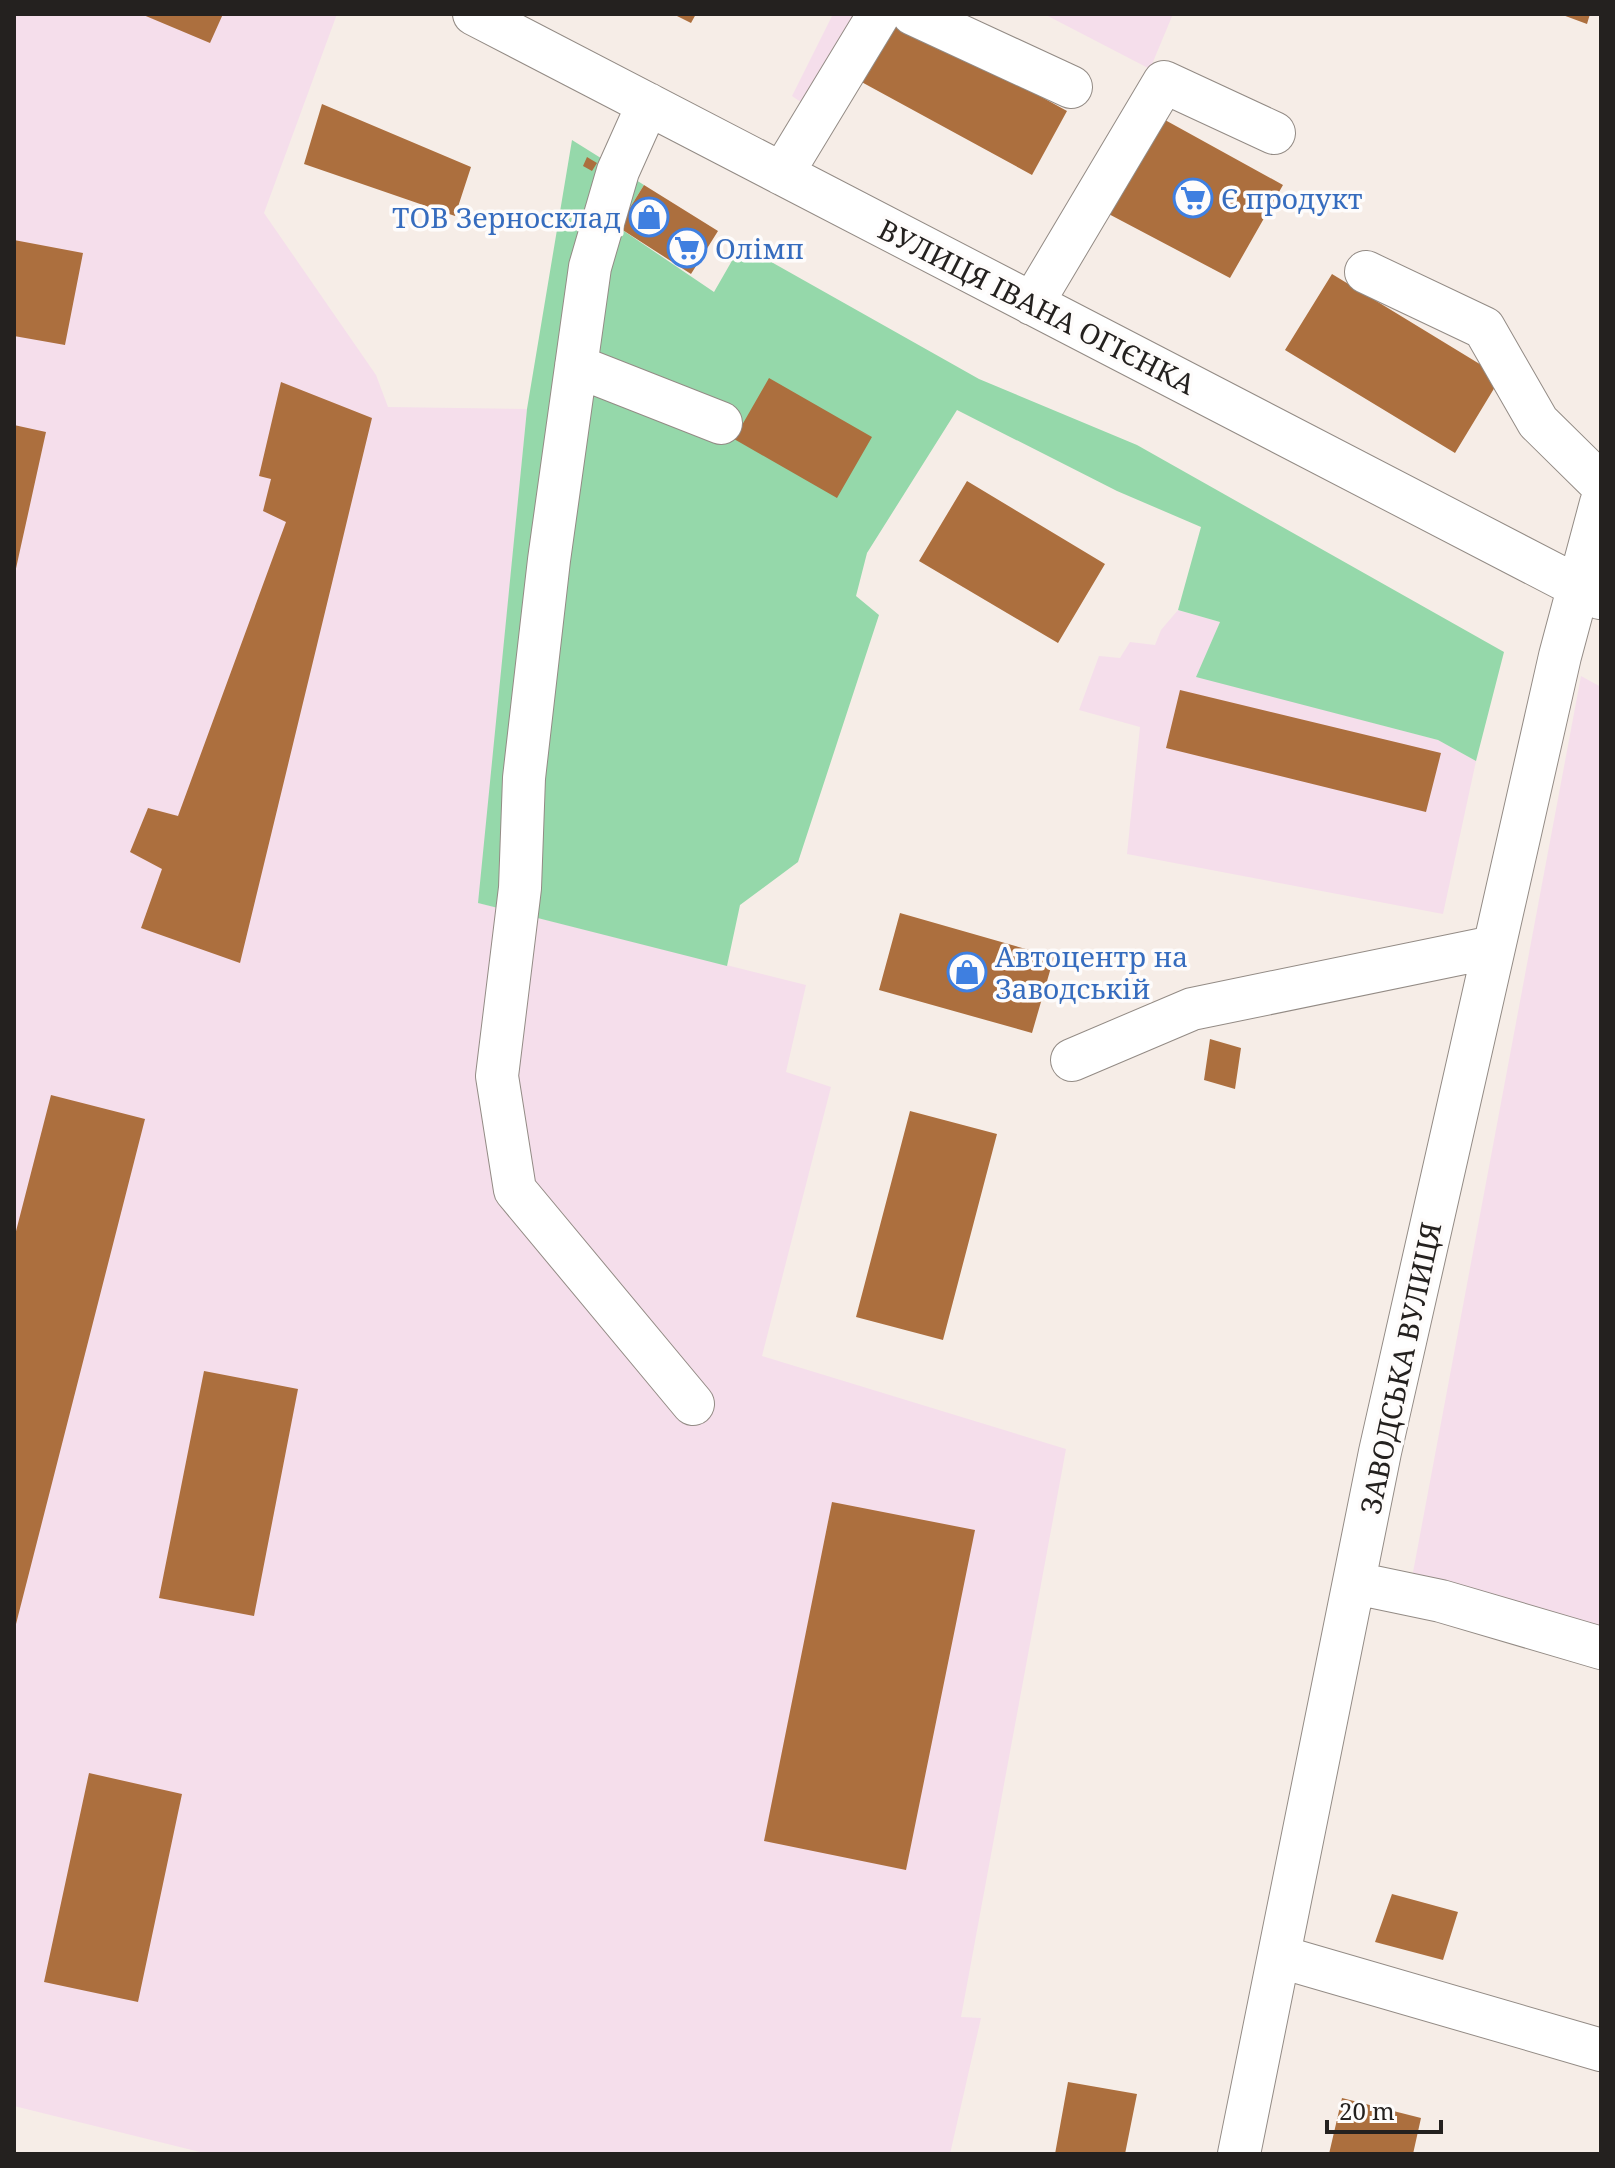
<svg xmlns="http://www.w3.org/2000/svg" width="1615" height="2168" font-family="'Noto Serif',serif">
<style>
.industrial{fill:#f5deeb}
.green{fill:#95d8aa}
.building{fill:#ac6f3e}
.lines{fill:none;stroke-linecap:round;stroke-linejoin:round}
.minor-casing{stroke:#938b85;stroke-width:44}
.minor{stroke:#fff;stroke-width:42}
.labels{text-anchor:middle;dominant-baseline:central;stroke-width:7;stroke-linejoin:round;paint-order:stroke}
.shop-label{font-size:28px;fill:#366cbe;stroke:#fefcfb;text-anchor:start}
.street-label{font-size:28px;fill:#24211f;stroke:#fefcfb}
</style>
<rect width="100%" height="100%" fill="#f6ede7"/>
<path class="industrial" d="M14 14H337L264 213 376 375 388 407 527 409 479 903 806 985 786 1072 831 1087 762 1356 1066 1449 961 2017 981 2018 950 2154H208L14 2106Z
M833 14H859L814 111 792 96Z
M1044 14H1173L1150 69Z
M1178 610 1220 622 1197 676 1438 740 1476 761 1443 914 1127 854 1140 727 1079 710 1099 656 1120 658 1130 642 1155 645 1161 630Z
M1581 676 1601 687V1626L1411 1583Z"/>
<path class="green" d="M572 140 644 185 618 227 714 292 741 245 979 379 1137 445 1504 652 1476 761 1438 740 1196 677 1220 622 1178 610 1201 527 1117 491 957 410 867 553 856 596 879 615 798 862 740 905 727 966 478 903 527 409Z"/>
<path class="building" d="M141 14H223L210 43Z
M673 14H696L691 23Z
M891 14 1067 111 1032 175 856 79Z
M1560 14H1590L1587 24Z
M322 104 471 167 455 216 304 164Z
M1156 115 1283 185 1230 278 1103 211Z
M587 157 597 163 592 171 583 166Z
M644 185 718 231 691 274 618 227Z
M14 240 83 253 65 345 14 336Z
M1332 274 1501 377 1455 453 1285 350Z
M769 378 872 437 837 498 734 439Z
M281 382 372 418 240 963 141 928 162 869 130 852 148 808 178 816 286 522 263 511 271 479 259 476Z
M14 425 46 432 15 573H14Z
M967 481 1105 564 1058 643 919 561Z
M1180 690 1441 753 1426 812 1166 748Z
M900 913 1054 957 1032 1033 879 990Z
M1210 1039 1241 1048 1235 1089 1204 1080Z
M51 1095 145 1119 15 1628 14 1239Z
M910 1111 997 1134 943 1340 856 1317Z
M204 1371 298 1389 254 1616 159 1598Z
M832 1502 975 1530 906 1870 764 1841Z
M89 1773 182 1794 138 2002 44 1982Z
M1392 1894 1458 1912 1443 1960 1375 1942Z
M1068 2082 1137 2094 1125 2154H1055Z
M1342 2098 1421 2118 1413 2154H1329Z"/>
<g class="lines">
<defs>
<path id="minor" d="M474 14 1600 598
M913 14 1071 87
M648 104 618 171 590 267 549 560 524 778 520 888 497 1076 515 1190 693 1404
M782 174 879 14
M1366 272 1484 328 1538 422 1601 484
M1032 304 1164 82 1274 133
M576 366 721 423
M1072 1060 1192 1009 1493 947
M1355 1583 1441 1601 1601 1648
M1281 1957 1601 2050
M1239 2154 1380 1452 1560 656 1601 503"/>
</defs>
<use href="#minor" class="minor-casing"/>
<use href="#minor" class="minor"/>
</g>
<defs>
<symbol id="supermarket-ring" viewBox="-11 -11 22 22"><circle r="9.5" fill="#fefcfb" stroke="#3f7fe0" stroke-width="1.5"/><path d="M-6-5.5h2.5l.6 2H6L4.5 2H-2.5L-4.4-4H-6ZM-1.5 3.2a1.3 1.3 0 1 0 .1 0ZM3 3.2a1.3 1.3 0 1 0 .1 0Z" fill="#3f7fe0"/></symbol>
<symbol id="shop-ring" viewBox="-11 -11 22 22"><circle r="9.5" fill="#fefcfb" stroke="#3f7fe0" stroke-width="1.5"/><path d="M-5-2.5h2.3a2.7 3.5 0 0 1 5.4 0H5L5.5 6h-11ZM-1.5-2.5h3a1.5 2.3 0 0 0-3 0Z" fill="#3f7fe0"/></symbol>
</defs>
<g fill-rule="evenodd">
<use href="#supermarket-ring" x="1171" y="176" width="44" height="44"/>
<use href="#shop-ring" x="627" y="195" width="44" height="44"/>
<use href="#supermarket-ring" x="665" y="226" width="44" height="44"/>
<use href="#shop-ring" x="945" y="950" width="44" height="44"/>
</g>
<g class="labels">
<g class="shop-label">
<text x="1221" y="198">Є продукт</text>
<text x="621" y="217" text-anchor="end">ТОВ Зерносклад</text>
<text x="715" y="248">Олімп</text>
<text x="995" y="956">Автоцентр на<tspan x="995" dy="32">Заводській</tspan></text>
</g>
<g class="street-label">
<text transform="translate(1037 306) rotate(27)">ВУЛИЦЯ ІВАНА ОГІЄНКА</text>
<text transform="translate(1400 1368) rotate(-78)">ЗАВОДСЬКА ВУЛИЦЯ</text>
</g>
</g>
<rect width="1615" height="2168" fill="none" stroke="#24211f" stroke-width="32"/>
<path d="M1327 2120v12h114v-12" fill="none" stroke="#24211f" stroke-width="4"/>
<text x="1339" y="2120" font-size="24" fill="#24211f" stroke="#fefcfb" stroke-width="6" paint-order="stroke">20 m</text>
</svg>
